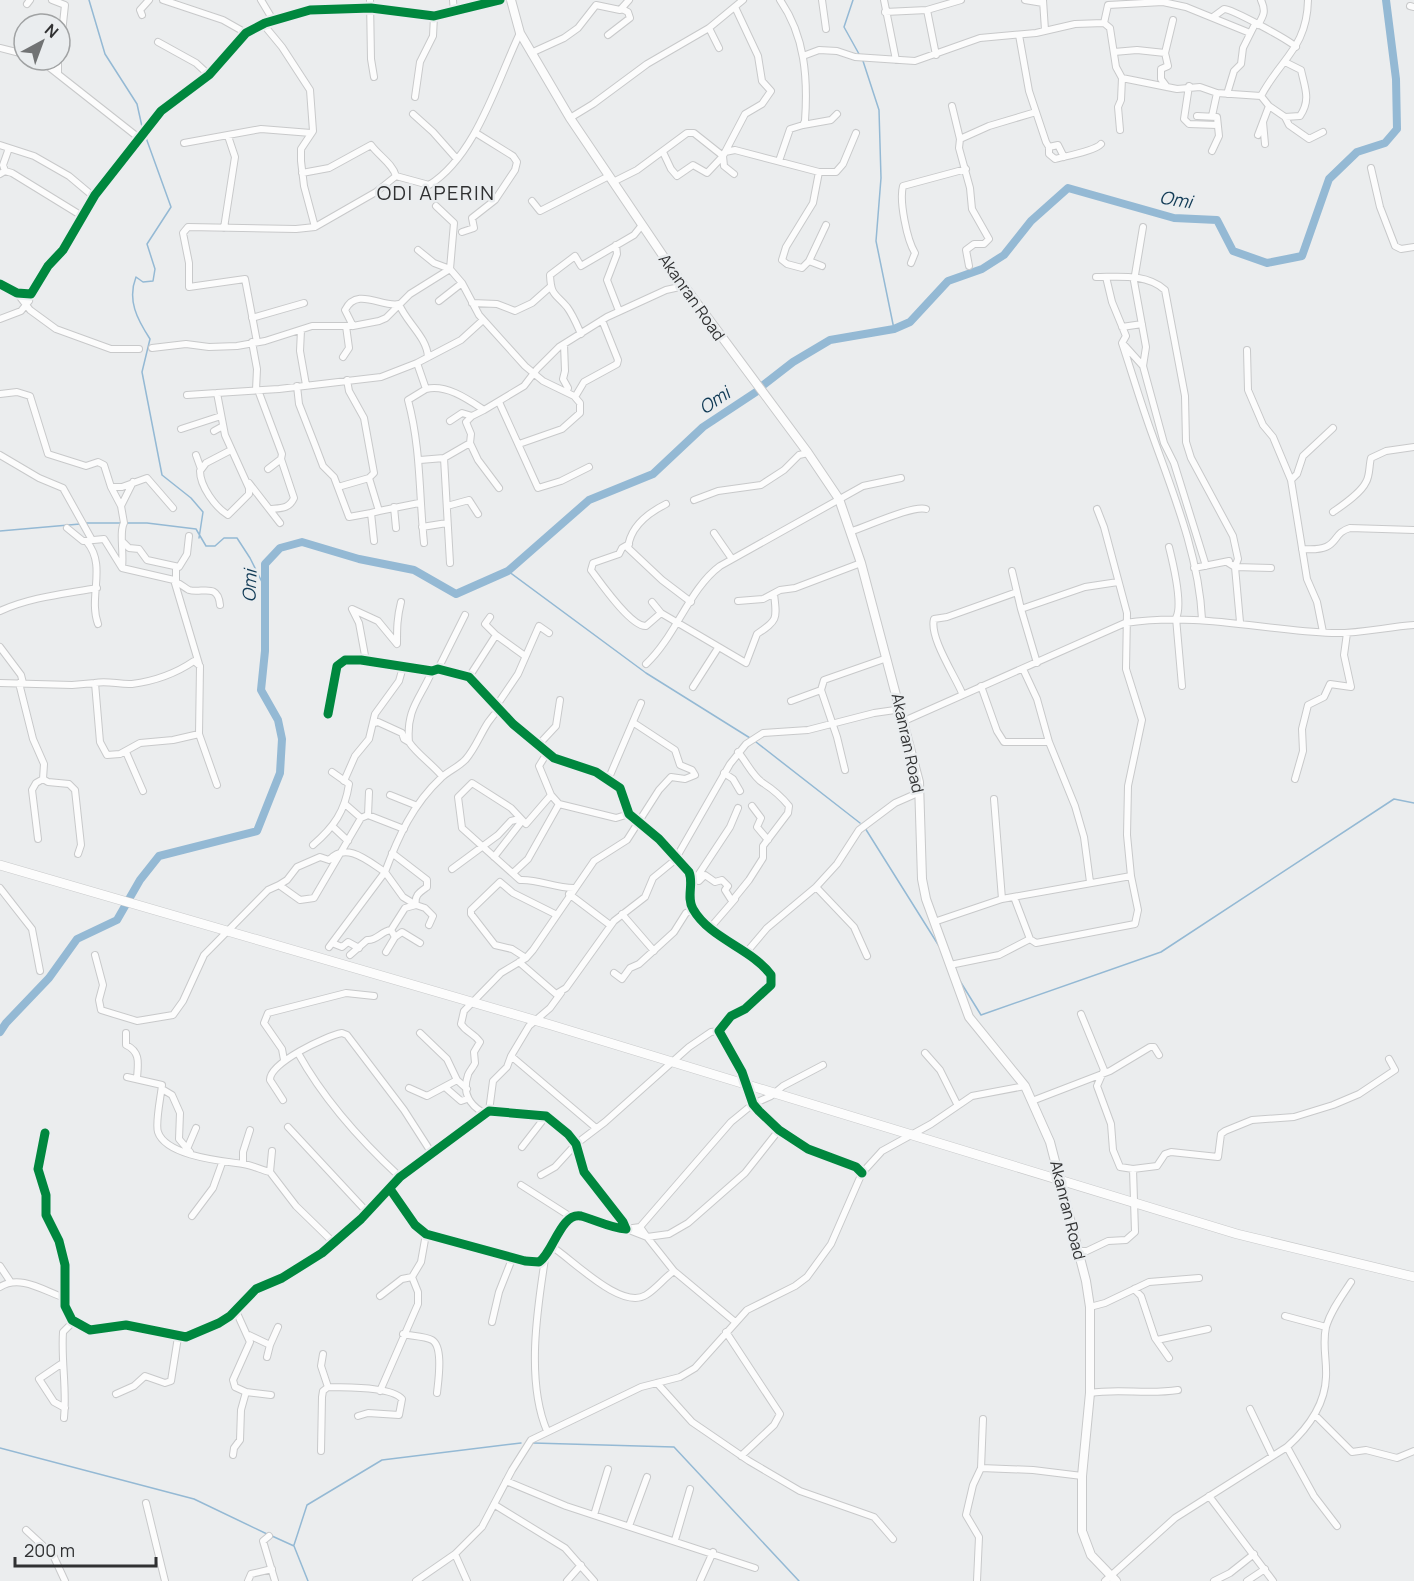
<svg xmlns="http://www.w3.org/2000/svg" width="1414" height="1581" font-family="Manrope,sans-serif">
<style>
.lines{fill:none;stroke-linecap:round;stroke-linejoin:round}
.stream{stroke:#94b9d4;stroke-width:1.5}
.river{stroke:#94b9d4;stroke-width:8}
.minor-casing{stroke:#c8c9ca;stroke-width:8}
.major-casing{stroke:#c8c9ca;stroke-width:10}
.highway-casing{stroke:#c8c9ca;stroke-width:10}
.minor{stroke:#fcfcfc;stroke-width:6}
.major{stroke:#fcfcfc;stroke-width:8}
.highway{stroke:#fcfcfc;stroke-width:9}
.cycleway-casing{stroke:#eaedef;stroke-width:13}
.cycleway{stroke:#00873e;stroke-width:9}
.labels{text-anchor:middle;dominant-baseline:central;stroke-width:5;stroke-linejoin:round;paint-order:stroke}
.street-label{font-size:16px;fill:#303132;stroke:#eaedef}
.water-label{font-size:18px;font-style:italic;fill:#103a55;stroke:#eaedef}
.quarter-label{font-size:20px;letter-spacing:1.5px;fill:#303132;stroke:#eaedef}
</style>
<rect width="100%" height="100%" fill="#ebedee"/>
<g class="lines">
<path class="stream" d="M89 0 105 54 137 104 143 131
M853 0 844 27 859 54
M863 61 879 110 881 178 876 241 894 329
M145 135 171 207 147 244 155 269 153 281 143 282 136 277C127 300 137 319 150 339L142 372 162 475 191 498 203 512 199 538
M85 523H122
M126 523H147L196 529 206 546H215L224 538H237L250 558 264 586
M0 531 80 524
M508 571 646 673 750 738
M756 742 860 823
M865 828 939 946
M960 981 981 1015 1161 952 1394 799 1414 803
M533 1443 674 1447 799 1581
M0 1448 194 1499 267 1534
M272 1536 294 1546 308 1581
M294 1545 307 1505 382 1460 521 1443"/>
<path class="river" d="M762 386 793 362 830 340 894 329 910 322 948 281 982 269 1004 255 1031 221 1068 188 1174 218 1217 220 1233 251 1267 263 1302 256 1329 179 1357 152 1385 143 1397 129 1396 79 1386 0
M0 1032 6 1023 49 978 77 939 117 920 140 880 159 856 257 831 280 773 282 739 278 720 261 690 265 651V564L280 548 302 542 359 559 414 570 456 594 508 571 589 500 653 474 703 427 756 392"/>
<defs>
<path id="minor" d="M52 0 65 5 60 51
M163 0 223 20 246 33
M261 0 273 20
M370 0 371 59 374 77
M453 0 454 13
M822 0 826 29
M884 0 896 60
M1025 0 1043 3
M1043 0 1045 30
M27 4 30 0
M1410 6 1414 7
M927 10 961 0
M885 12 927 10 936 55
M142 15 140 10 149 0
M1213 17 1224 9C1232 9 1289 40 1296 47
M1104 23 1108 5 1163 2 1186 7 1250 33
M263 24 282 47 310 90 313 131 301 149V161L304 186 315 227
M1258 25C1264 15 1266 11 1261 0
M709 28 719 48
M608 35 630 18 628 12 622 9
M1019 35 1029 91 1046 142 1049 147 1058 145 1064 157
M158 42 196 63 209 75
M0 48 24 54
M1114 52 1137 50 1165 53
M531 53 564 38 578 28 596 5 620 10 629 0
M803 56 819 50 837 51 855 57 915 61 980 38 1036 33 1075 24 1104 23 1110 28 1116 67 1122 78 1121 100 1118 107 1120 130
M40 60 139 138
M58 60V73
M1122 78 1177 89 1200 87 1217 93 1261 96 1269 106 1258 135
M1189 86 1184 119 1189 124 1217 125
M1167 87 1161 79V69L1168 66 1165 53 1173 20
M1227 94 1234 71 1241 64 1243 48 1255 24
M1261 96C1281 58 1307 48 1308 0
M415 97 420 62 433 36 434 16
M952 106 960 139 959 148 970 188 972 209 989 239 984 244H974L966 250 969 266
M1269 106 1285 117 1300 116C1311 100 1305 88 1301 70L1285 62
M413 114 433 132 456 158
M1197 116 1217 117 1219 136 1212 151
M1212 116 1217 93
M1285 117 1289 125 1309 139 1323 132
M570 118 593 104 647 64 709 28 743 0
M1263 122 1265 144
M803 125 831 120 837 114
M960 139 989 126 1036 112
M184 143 261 129 311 133
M0 145 34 156 69 176 94 197
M1049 147V154L1055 159C1066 156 1095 151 1101 144
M725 152 735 150 819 172H836L843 164 856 133
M779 161 790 129 803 125 805 121C808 78 805 36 780 0
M1371 168 1380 207 1395 246 1401 249 1414 247
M5 171 3 165 9 148
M819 172 813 203 786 247 782 260 787 264 802 268 809 261 826 225
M302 173 329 168 371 145C378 155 393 164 396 176
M0 174 5 171 12 173 82 216
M734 174 724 166 723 156 745 114 762 104 771 91 762 81 758 56 735 7
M613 182 637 170 687 133H694L723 156 707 173 693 165 677 176 671 169 663 152
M532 201 540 211 609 176
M1143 227 1134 281 1146 347 1143 366 1164 443 1174 463 1206 566
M224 228 235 157 228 136
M462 232 474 228 472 218 495 200 515 170 517 162 513 156 476 133
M616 245 617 254 607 280 619 311
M418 250 434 263 450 269 462 283 479 315 525 366 543 381 574 396 580 403V413L562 429 519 444
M809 261 822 266
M911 263 915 253C907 240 899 201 903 186L966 169
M1096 277C1118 277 1146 273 1165 290L1185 396 1186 442 1191 458 1233 536 1238 559 1235 567 1240 622
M1106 277 1112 302 1126 336 1122 343C1132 373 1141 404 1152 434 1173 493 1199 556 1202 619
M0 284 17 293 31 294 48 266 63 250 95 195 161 111 209 75 246 33 265 23 310 10 371 8 434 16 500 0
M17 293 30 310 56 329 111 349H139
M439 301 462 283
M472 303 497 304 515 311 532 303 550 287
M252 318 304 303
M0 319 21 311 29 301
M353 326 345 310C357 286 382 308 399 304 406 322 427 337 428 357
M1122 327 1142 324
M301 330 300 351 306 385
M581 334C577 325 573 315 567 307 555 293 551 296 550 275L575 256 581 266 634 235 642 225
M252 342 257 369 256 390
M257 342 245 279 189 287V263L183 233 188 227 296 229 315 227 376 192 396 176 429 185C476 156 497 81 520 33
M564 344 565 371 563 379 568 388 567 391
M1125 346 1143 366
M152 348 186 344 209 347 237 346 265 341 312 326H353L379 321 386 318 410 294 450 269 454 223 436 206
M1247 350 1248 390 1263 425 1273 437 1291 480 1307 579 1317 602 1323 632
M343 357 349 348 346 326
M347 380 349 391 364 418 374 473 369 478 379 511 371 513 374 541
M297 386 299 404 315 445 323 466 334 477 349 517 371 513
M426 389C447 384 469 400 484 410L524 386 537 369 559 347 607 317 666 290 684 286
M258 390 282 454 281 459 294 498C289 509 281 508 270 509
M0 394 17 392 30 396 48 454 86 466 98 462 104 465 111 487H122L147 478 173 508
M187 395 217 393
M575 397 584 382 617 364 618 360 602 320
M499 402 538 488 561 481 589 467
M450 421 462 413 472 416
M181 429 221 416
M214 431 223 426
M470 443 478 460 499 488
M231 450 206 463 200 471C200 486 215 507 228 515L249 494V488L225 435 217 393 279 389 381 377 417 363
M0 455 39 478 63 488 92 540
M196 455 201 469
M444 458 450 563
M420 460 444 458 470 443 471 434 466 422 472 416 484 410
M268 469 281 459
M1291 480 1297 474 1303 456 1333 428
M249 483 280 523
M111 487 121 506
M338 487 369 478
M694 500 718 491 761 485 784 470 799 455 808 453
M666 504C648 513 630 527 628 548L662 580 691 602
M447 506 469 500 478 514
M394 507 396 528
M379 511 419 503
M1333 512C1343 505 1361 493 1366 482 1370 476 1369 465 1371 458L1386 451 1414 447
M422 527 447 523
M67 528 83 541 104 539 122 568 174 580 199 664
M852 531C868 526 913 505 926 509
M714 533 732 559
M87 542C107 566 88 597 98 624
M124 543 129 548 139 549 147 560 179 567 187 554 189 536
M424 543C419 495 421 448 408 400L426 389 417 363 461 340 483 320
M629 544 622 548 619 554 593 563 591 570C600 582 631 627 646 626L661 613
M1169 547C1173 563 1183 605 1176 618L1182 686
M1302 549C1342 552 1329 534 1350 528L1414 530
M1227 562 1235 567 1271 568
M122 567C124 555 119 531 124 523L121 506 133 482
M176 567V582C181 584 185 588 189 590 201 594 218 582 220 605
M1194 568 1229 561
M1012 571 1021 609
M738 601 763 599 780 590 795 588 861 563
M652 602 661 613 746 663 757 634C778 620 777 619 774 594
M0 611C31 597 64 594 97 588
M496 635 525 656
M0 647 21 675 23 683
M366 661 359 623 352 609 378 621 397 644C397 628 397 618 401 602
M1037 663 1021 609 1085 587 1118 582
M646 664C676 636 689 589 720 566L863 486 901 478
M438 669 465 615
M1023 669 1037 699 1049 742 1075 806 1084 837 1090 882
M432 671C421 698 406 708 409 742 417 754 432 764 442 776
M469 677 496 635 485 624 490 617
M0 683 72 685 95 683 100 742 107 755 120 754 140 743 173 740 199 734
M19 683 33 739 44 764 43 779 36 783 32 790 38 839
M95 683C107 680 120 685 132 684 155 681 175 674 194 661L200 666 199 734 217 785
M981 686 997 731 1004 742H1049
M693 687 718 648
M821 690 837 737 845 770
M962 693C955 676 929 637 934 619L947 617 1017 592
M791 701 821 690 824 680 887 658
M497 705 518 674 539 626 549 633
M328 714 337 666 345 660H361L432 671 438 669 469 677 513 724 554 758 596 772 620 788 629 814 659 839 689 872C694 884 686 897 693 909 710 939 751 948 771 975V985L745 1009 731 1016 719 1031 742 1072 753 1104 759 1111 779 1130 808 1149 856 1167 862 1173
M904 721 1125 623C1198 612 1260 630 1332 633 1359 634 1386 627 1414 625
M374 723 378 722 402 733 404 739 409 742
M541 748 542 741 556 726 560 700
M126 752 143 791
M547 753 539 766 551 795 559 804 616 818 629 814
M724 773 733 779 740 791
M43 779 48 782 69 784 75 790 81 845 78 854
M1295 779 1303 751 1302 729 1308 705 1324 697 1330 684 1351 687 1344 655 1347 633
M608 780 641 703
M344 781 355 756 369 739 375 714 399 681 403 667
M390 795 415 805
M551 795 526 824 511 808 472 783 458 797 462 828 520 880C539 879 554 888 574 888
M994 799 1002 899
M345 804 361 818
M752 806 761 818 757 827 768 840
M368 815 369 792
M332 826 348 841
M313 845C334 827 345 811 349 784L332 772
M392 853 427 880V887C420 892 414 895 416 905L425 908 433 916 429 925
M494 857 522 821
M452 869 498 835 511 821 519 819
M513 873 528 859 559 804
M691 879 699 881 705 875 715 882 722 880 728 886 725 890 732 901 749 880 763 858V846L788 813 789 806C781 796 774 790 763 783 753 777 746 761 738 752
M692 879 697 877 730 827 738 808
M279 885 287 880 297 867 320 857 329 860C346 841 368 861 385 872 398 837 413 804 441 778 448 771 459 767 466 759 479 744 484 722 499 710
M816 887 854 927 867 956
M0 888 32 929 40 971
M569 894 610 925
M1014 897 1030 939 1036 943 1135 924 1138 910 1131 876
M622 914 654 951
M934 922 1002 899 1131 876 1127 835 1128 786 1142 720 1126 669 1127 613 1104 527 1097 509
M710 928 735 899
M391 930 405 908 416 905
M332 943 342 947 348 942 359 948
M329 947 385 872 403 897 416 905
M386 952 395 937 402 932 420 943
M745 954 767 928 816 887 837 864 859 830 895 803 920 792
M95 955 103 985 99 1000 101 1010 137 1021 173 1015 183 1001 204 955 268 890 279 885 300 900 314 898 361 818 368 815 404 829
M350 955 367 940C377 941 381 931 391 930L395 937
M526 958 512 949 495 945 471 914V910L500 882 513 893 557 915
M519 962 556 994 566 988 614 921 645 897 653 878 675 860 730 764 746 744 763 733 808 730 874 713 902 709
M950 965 999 955 1030 939
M614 973 622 979 630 968 639 964 674 932 686 913 693 910
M1081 1014 1104 1070 1097 1086 1111 1124 1113 1150 1120 1167 1133 1169 1157 1166 1165 1154 1171 1152 1218 1157 1221 1134 1225 1131 1252 1120 1294 1117 1333 1105 1359 1094 1395 1070 1389 1059
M126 1033V1045C141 1052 138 1064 137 1078
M420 1033 447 1059 457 1080 467 1089
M298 1053C324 1100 361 1141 400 1177
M925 1053 940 1070 957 1104
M511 1056 529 1026 550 1008 561 993
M284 1060 282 1049 264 1023 268 1013 346 993 374 996
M127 1077 162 1085C161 1096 155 1123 158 1132 166 1156 222 1161 243 1164 252 1165 261 1170 270 1172
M409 1088 427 1096 457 1080
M446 1088 461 1101 467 1099
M162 1089 172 1095 180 1113 179 1139 190 1152
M283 1100 270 1080C269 1063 326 1036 342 1033L347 1035 404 1110 431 1152
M1032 1101 1110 1071 1150 1047H1154L1159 1055
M489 1111 493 1081 507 1067 511 1056 596 1128
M484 1113C469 1105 462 1092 468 1075 468 1073 474 1066 475 1063L474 1052 480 1042C474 1033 467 1033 461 1024L464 1011 501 973 526 958 533 950 594 861 627 840 659 790 671 777 685 779 695 775 692 770 680 765 675 750 634 723
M288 1127 367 1212
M45 1133 38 1169 46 1195V1215L59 1241 65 1265V1306L72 1320 90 1330 126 1325 186 1337 219 1323 230 1316 256 1289 282 1278 322 1253 361 1219 400 1177 489 1111 546 1116 568 1134 576 1144 584 1172 623 1222 626 1229C610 1228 596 1220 581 1216 561 1212 553 1253 539 1262L525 1261 426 1234 415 1225 390 1189
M522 1147 546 1116
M187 1149 196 1128
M272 1151 270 1172 296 1206 334 1243
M243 1164V1152L250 1130
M541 1175 555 1167 576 1144 605 1122 689 1047 711 1032 719 1031
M521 1185 571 1217
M192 1216 213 1188 222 1163
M640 1227 647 1237 669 1234 688 1223 745 1173 779 1130
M626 1229 640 1227 731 1122 753 1104 771 1096 783 1086 823 1065
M629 1230 647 1237 674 1271
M551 1246C571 1258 621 1311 646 1295 657 1288 664 1278 674 1271L734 1321
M1078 1251H1087L1108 1241 1126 1240 1135 1232 1133 1169
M545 1259C537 1310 526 1382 547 1431
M0 1266 10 1281
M0 1287C20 1274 44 1291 65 1298
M1134 1289 1141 1296 1155 1338 1169 1358
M380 1296 402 1279 412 1277
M1090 1307 1105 1303 1149 1282 1199 1278
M1285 1316 1326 1327
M492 1322 499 1292 512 1259
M726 1332 780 1414 774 1425 741 1456
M403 1334C411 1336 425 1336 432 1340 444 1347 438 1382 437 1393
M249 1335 270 1345 267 1357
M1157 1340 1208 1329
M270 1345 278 1327
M323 1354 321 1366 328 1387C345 1388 391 1386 402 1399L399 1415 368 1413 358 1416
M61 1364 39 1379 54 1402 65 1408
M657 1383 692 1422 749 1461 800 1491 874 1517 893 1539
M380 1391 418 1304V1292L412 1277 421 1262 426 1234
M246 1392 271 1395
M1090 1393C1120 1388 1146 1395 1178 1390
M116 1394 134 1386 145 1376 165 1383 171 1381 178 1337
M1250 1409 1272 1455
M1315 1415 1352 1452 1366 1450 1397 1458 1414 1451
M64 1418C67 1389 61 1361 63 1332L73 1322
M1287 1447 1314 1496 1337 1526
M321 1451 322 1397 323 1391 328 1387
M233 1455 234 1448 240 1440 241 1410 246 1392 235 1387 233 1380 250 1342 236 1311
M981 1468 1033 1470 1082 1476
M506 1481 566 1506 755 1568
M1209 1496 1273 1581
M146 1503 165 1581
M495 1505 565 1548 594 1581
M594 1515 608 1469
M629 1526 647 1477
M26 1530 53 1555 65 1581
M269 1536 263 1541 275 1581
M675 1540 690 1489
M455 1554 467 1581
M248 1581 251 1574 272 1569
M416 1581 455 1554 482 1527 512 1470 531 1440 641 1387 680 1377 695 1368 747 1310 795 1286 807 1277 831 1244 862 1173 882 1151 931 1124 972 1096 1025 1086
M567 1581 581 1565
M700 1581 713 1552
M977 1581 979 1537 966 1515 973 1485 981 1468 983 1419
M1105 1581 1175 1518 1287 1447C1307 1429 1325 1406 1326 1377 1327 1359 1322 1345 1326 1327 1331 1310 1342 1296 1351 1282
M1214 1581 1230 1573 1254 1554
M1247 1581 1265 1569"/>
<path id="major" d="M511 0 520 33 570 118 676 275 808 453 839 499 861 563 919 782 922 879 926 899 969 1017 1025 1086 1050 1142 1086 1281 1090 1307V1393L1082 1476V1531L1091 1555 1116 1581"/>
<path id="highway" d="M0 865 551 1025 1237 1234 1414 1277"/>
</defs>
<use href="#minor" class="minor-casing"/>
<use href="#major" class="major-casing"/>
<use href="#highway" class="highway-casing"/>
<use href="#minor" class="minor"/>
<use href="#major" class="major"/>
<use href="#highway" class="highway"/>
<defs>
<path id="cycleway" d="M0 284 17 293 31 294 48 266 63 250 95 195 161 111 209 75 246 33 265 23 310 10 371 8 434 16 500 0
M328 714 337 666 345 660H361L432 671 438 669 469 677 513 724 554 758 596 772 620 788 629 814 659 839 689 872C694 884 686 897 693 909 710 939 751 948 771 975V985L745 1009 731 1016 719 1031 742 1072 753 1104 759 1111 779 1130 808 1149 856 1167 862 1173
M45 1133 38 1169 46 1195V1215L59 1241 65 1265V1306L72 1320 90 1330 126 1325 186 1337 219 1323 230 1316 256 1289 282 1278 322 1253 361 1219 400 1177 489 1111 546 1116 568 1134 576 1144 584 1172 623 1222 626 1229C610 1228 596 1220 581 1216 561 1212 553 1253 539 1262L525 1261 426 1234 415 1225 390 1189"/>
</defs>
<use href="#cycleway" class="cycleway-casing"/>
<use href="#cycleway" class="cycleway"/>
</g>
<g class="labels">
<g class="street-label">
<text transform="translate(692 297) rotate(55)">Akanran Road</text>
<text transform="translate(908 743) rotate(78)">Akanran Road</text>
<text transform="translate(1068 1210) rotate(76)">Akanran Road</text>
</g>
<g class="water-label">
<text transform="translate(1176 199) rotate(9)">Omi</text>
<text transform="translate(714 400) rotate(-34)">Omi</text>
<text transform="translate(249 586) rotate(-87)">Omi</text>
</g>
<g class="quarter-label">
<text x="436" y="192">ODI APERIN</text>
</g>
</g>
<g transform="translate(42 42) rotate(41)"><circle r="28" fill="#eaedef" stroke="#a0a2a3" stroke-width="1.5"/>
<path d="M0-4.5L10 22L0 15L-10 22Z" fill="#717374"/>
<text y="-9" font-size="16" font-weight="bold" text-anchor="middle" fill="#303132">N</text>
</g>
<path d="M15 1557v9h141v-9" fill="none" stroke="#303132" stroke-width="3"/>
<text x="24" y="1557" font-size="18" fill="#303132" stroke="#eaedef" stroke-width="4.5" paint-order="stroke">200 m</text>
</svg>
